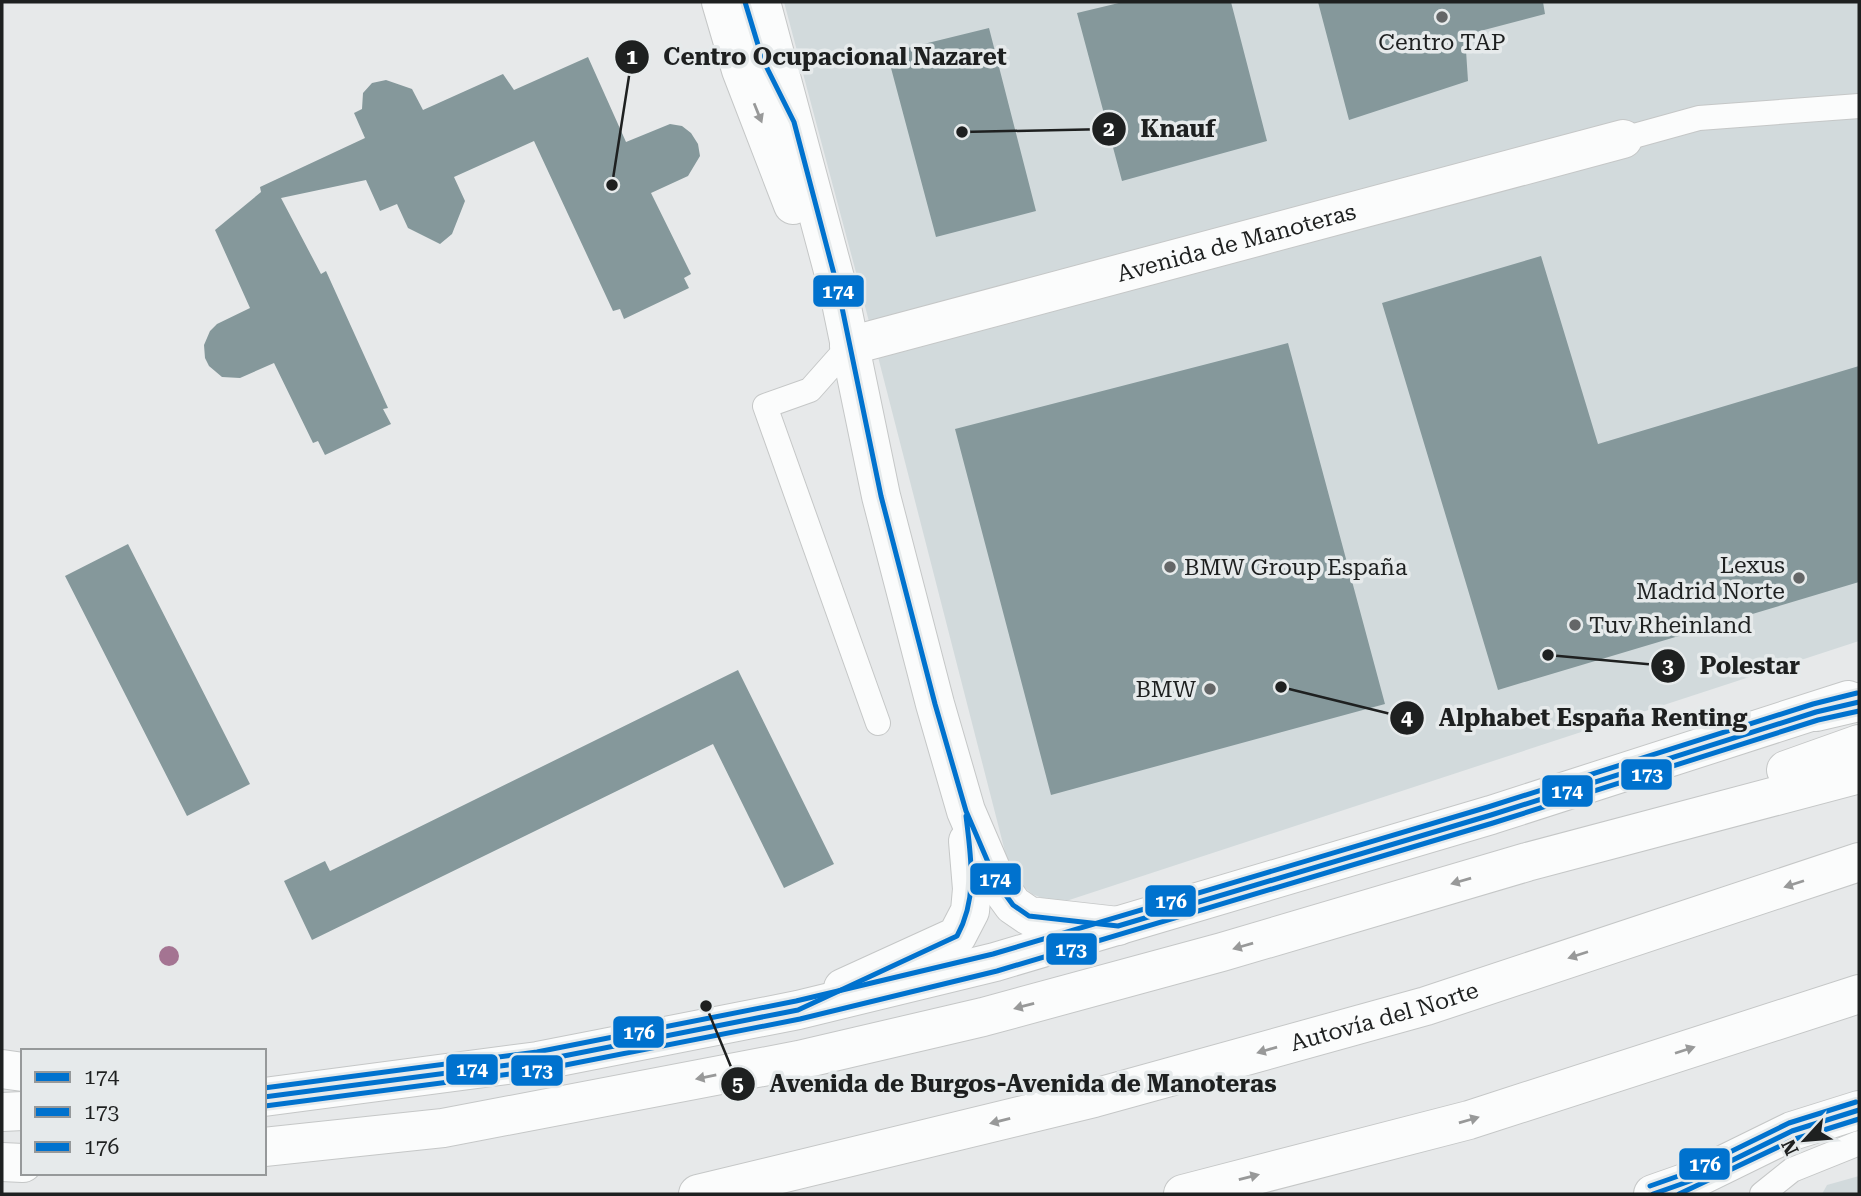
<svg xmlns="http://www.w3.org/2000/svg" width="1861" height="1196" font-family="'Roboto Serif',serif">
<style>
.built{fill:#d2dadc}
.building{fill:#85989b}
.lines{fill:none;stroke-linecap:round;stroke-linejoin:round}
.lane-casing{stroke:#c5c7c7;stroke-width:26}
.street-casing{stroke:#c5c7c7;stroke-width:40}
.secondary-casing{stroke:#c5c7c7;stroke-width:40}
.highway-casing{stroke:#c5c7c7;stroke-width:40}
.lane{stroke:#fbfcfc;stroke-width:24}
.street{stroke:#fbfcfc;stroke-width:38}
.secondary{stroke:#fbfcfc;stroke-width:38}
.highway{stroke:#fbfcfc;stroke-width:38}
.bus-1-casing{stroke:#e6eaeb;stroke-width:10}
.bus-2-casing{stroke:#e6eaeb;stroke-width:10}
.bus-3-casing{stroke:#e6eaeb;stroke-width:10}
.bus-1{stroke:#0072ce;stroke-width:5}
.bus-2{stroke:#0072ce;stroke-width:5}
.bus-3{stroke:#0072ce;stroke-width:5}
.tree{fill:#a47492}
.oneway{fill:#989999}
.poi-dot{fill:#646667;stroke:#e6eaeb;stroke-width:2.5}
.labels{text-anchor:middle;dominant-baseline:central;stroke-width:7;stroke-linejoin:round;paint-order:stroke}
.poi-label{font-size:23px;fill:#1e2020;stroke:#e6eaeb;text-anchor:end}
.street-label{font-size:23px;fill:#1e2020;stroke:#e6eaeb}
.leader{fill:none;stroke:#1e2020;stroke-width:2.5}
.callout-dot{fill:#1e2020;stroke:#e6eaeb;stroke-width:2.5}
.mark-label{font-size:21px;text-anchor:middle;font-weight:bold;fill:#fff}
.callout-label{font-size:24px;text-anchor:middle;font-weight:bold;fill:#1e2020;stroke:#e6eaeb;stroke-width:7;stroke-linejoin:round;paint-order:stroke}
.line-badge{stroke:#e6eaeb;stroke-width:2.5}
.badge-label{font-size:19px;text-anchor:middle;font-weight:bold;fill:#fff}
</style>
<rect width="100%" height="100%" fill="#e7e9ea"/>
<path class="built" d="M784 2H1859V641L1057 904 1032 894 1011 875 866 310Z
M1859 1176V1194H1822L1827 1185Z"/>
<path class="building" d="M1123 2H1231L1267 141 1122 181 1077 13Z
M1318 2H1543L1545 14 1465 35 1468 81 1349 120Z
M989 28 1036 211 936 237 887 53Z
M588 57 626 142 670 124 682 126 691 133 698 144 700 156 688 176 651 193 691 274 684 278 689 288 624 319 620 309 613 311 534 141 454 177 465 201 452 234 440 244 408 228 397 204 380 211 366 180 281 198 321 274 326 271 388 408 383 409 391 424 325 455 318 441 313 443 274 363 240 378 222 377 209 366 205 358 204 345 210 331 217 324 250 308 215 230 261 192 260 187 365 138 354 113 362 109 363 93 372 83 386 80 412 89 423 110 503 74 514 90Z
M1541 256 1598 444 1859 366V582L1498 690 1382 303Z
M1288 343 1385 704 1051 795 955 429Z
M128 544 250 784 187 816 65 576Z
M738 670 834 864 784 888 713 744 312 940 284 881 325 861 330 871Z"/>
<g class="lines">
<defs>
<path id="lane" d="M1623 139 1699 118 1859 106
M849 346 810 390 765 406 878 723
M1762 1194 1792 1170 1859 1143"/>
<g id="street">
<path d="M721 2 741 70 793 205"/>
<path d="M761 2 839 293 881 496 935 704 966 811 997 883 1013 905 1029 916 1118 926"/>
<path id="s1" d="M849 346 1623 139"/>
<path d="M843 988 957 936 970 911 972 889 968 841"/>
<path d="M2 1069 23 1072"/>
</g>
<path id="secondary" d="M264 1097 538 1061 798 1010 995 962 1491 815 1848 700
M2 1112 23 1111
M1653 1194 1690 1181 1792 1131 1859 1110"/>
<g id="highway">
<path d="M1816 712 1859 702"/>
<path d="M1786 770 1859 744"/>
<path d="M264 1147 443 1128 799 1060 983 1017 1222 952 1527 862 1859 774"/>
<path d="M2 1162 23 1163"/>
<path id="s2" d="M698 1194 1094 1098 1426 1006 1859 862"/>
<path d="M1183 1194 1469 1120 1859 994"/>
</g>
</defs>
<use href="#lane" class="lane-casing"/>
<use href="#street" class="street-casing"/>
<use href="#secondary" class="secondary-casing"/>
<use href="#highway" class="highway-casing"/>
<use href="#lane" class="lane"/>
<use href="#street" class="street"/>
<use href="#secondary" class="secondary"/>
<use href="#highway" class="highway"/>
<defs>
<path id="bus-1" d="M745 2 762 58 794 122 839 293 881 496 935 704 966 811 997 883 1013 905 1029 916 1118 926 1491 815 1816 712 1859 702
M264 1097 538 1061 798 1010 957 936C978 898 971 858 966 816
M1653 1194 1690 1181 1792 1131 1859 1110"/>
<path id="bus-2" d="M265 1106 540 1070 800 1019 997 971 1493 823 1818 720 1859 711
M1679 1194 1795 1139 1859 1119"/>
<path id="bus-3" d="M264 1088 537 1052 796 1001 993 954 1488 807 1813 704 1857 693
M1650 1186 1687 1173 1789 1123 1856 1102"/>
</defs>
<use href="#bus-1" class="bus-1-casing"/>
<use href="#bus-2" class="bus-2-casing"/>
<use href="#bus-3" class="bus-3-casing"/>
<use href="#bus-1" class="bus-1"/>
<use href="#bus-2" class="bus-2"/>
<use href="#bus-3" class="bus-3"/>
</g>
<circle class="tree" cx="169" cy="956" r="10"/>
<defs><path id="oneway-solid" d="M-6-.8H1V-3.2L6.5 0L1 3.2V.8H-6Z" transform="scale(1.75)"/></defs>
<g class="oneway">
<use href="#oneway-solid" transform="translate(758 113) rotate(68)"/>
<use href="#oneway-solid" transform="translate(1461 881) rotate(164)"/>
<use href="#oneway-solid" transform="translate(1794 884) rotate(162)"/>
<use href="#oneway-solid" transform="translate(1243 946) rotate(164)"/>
<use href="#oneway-solid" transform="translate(1578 955) rotate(162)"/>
<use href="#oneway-solid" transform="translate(1024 1006) rotate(165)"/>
<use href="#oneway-solid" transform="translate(1267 1050) rotate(164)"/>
<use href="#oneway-solid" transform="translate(1685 1050) rotate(-18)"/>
<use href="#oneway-solid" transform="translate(706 1077) rotate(169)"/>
<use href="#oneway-solid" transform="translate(1469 1120) rotate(-16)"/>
<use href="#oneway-solid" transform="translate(1000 1121) rotate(166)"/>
<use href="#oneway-solid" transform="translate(1249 1177) rotate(-14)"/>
</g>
<g class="poi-dot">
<circle cx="1442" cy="17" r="7"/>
<circle cx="1170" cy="567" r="7"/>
<circle cx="1799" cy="578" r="7"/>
<circle cx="1575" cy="625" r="7"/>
<circle cx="1210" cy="689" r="7"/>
</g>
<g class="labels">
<g class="poi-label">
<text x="1442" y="42" text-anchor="middle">Centro TAP</text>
<text x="1785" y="565">Lexus<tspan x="1785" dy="26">Madrid Norte</tspan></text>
<text x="1184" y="567" text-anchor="start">BMW Group España</text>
<text x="1589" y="625" text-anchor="start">Tuv Rheinland</text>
<text x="1196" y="689">BMW</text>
</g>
<g class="street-label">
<text stroke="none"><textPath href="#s1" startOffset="401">Avenida de Manoteras</textPath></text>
<text stroke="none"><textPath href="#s2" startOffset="709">Autovía del Norte</textPath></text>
</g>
</g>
<path class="leader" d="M612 185L632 57M962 132L1109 129M1548 655L1668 666M1281 687L1407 718M706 1006L738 1084"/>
<g class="callout-dot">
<circle cx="612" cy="185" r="7"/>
<circle cx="962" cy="132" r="7"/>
<circle cx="1548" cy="655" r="7"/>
<circle cx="1281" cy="687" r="7"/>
<circle cx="706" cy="1006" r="7"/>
<circle cx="632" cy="57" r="18"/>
<circle cx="1109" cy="129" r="18"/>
<circle cx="1668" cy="666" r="18"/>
<circle cx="1407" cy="718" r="18"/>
<circle cx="738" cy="1084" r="18"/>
</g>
<g class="mark-label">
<text x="632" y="64">1</text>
<text x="1109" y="136">2</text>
<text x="1668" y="673">3</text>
<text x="1407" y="725">4</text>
<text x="738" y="1091">5</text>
</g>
<g class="callout-label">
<text x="835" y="65">Centro Ocupacional Nazaret</text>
<text x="1178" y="137">Knauf</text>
<text x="1750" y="674">Polestar</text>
<text x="1593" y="726">Alphabet España Renting</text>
<text x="1023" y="1092">Avenida de Burgos-Avenida de Manoteras</text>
</g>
<g class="line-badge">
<rect x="812" y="274" width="53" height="34" rx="7" fill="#0072ce"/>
<rect x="1620" y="758" width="53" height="33" rx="7" fill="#0072ce"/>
<rect x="1541" y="774" width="53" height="34" rx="7" fill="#0072ce"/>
<rect x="969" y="862" width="53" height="34" rx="7" fill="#0072ce"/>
<rect x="1144" y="884" width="53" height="34" rx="7" fill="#0072ce"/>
<rect x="1045" y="932" width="53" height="34" rx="7" fill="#0072ce"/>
<rect x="612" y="1015" width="53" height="34" rx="7" fill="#0072ce"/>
<rect x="445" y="1053" width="54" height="33" rx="7" fill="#0072ce"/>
<rect x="510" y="1054" width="54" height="33" rx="7" fill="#0072ce"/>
<rect x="1678" y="1147" width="53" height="34" rx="7" fill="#0072ce"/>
</g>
<g class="badge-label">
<text x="838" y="298">174</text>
<text x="1647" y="781">173</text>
<text x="1567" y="798">174</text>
<text x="995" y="886">174</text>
<text x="1171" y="908">176</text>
<text x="1071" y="956">173</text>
<text x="639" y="1039">176</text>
<text x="472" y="1076">174</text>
<text x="537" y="1077">173</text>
<text x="1705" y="1171">176</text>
</g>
<rect width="1861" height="1196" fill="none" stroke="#1e2020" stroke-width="7"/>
<rect x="21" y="1049" width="245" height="126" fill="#e6eaeb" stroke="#96999a" stroke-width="2"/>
<rect x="35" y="1072" width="35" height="10" fill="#0072ce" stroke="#96999a" stroke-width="2"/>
<text x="84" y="1084" font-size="21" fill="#1e2020">174</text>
<rect x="35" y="1107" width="35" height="10" fill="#0072ce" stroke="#96999a" stroke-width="2"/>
<text x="84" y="1119" font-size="21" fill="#1e2020">173</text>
<rect x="35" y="1142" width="35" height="10" fill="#0072ce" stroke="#96999a" stroke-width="2"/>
<text x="84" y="1154" font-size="21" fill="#1e2020">176</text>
<g transform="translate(1805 1140) rotate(244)" stroke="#e6eaeb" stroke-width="5" paint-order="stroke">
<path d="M0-5L12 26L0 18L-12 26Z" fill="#1e2020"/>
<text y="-10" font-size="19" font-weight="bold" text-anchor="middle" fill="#1e2020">N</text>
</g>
</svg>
